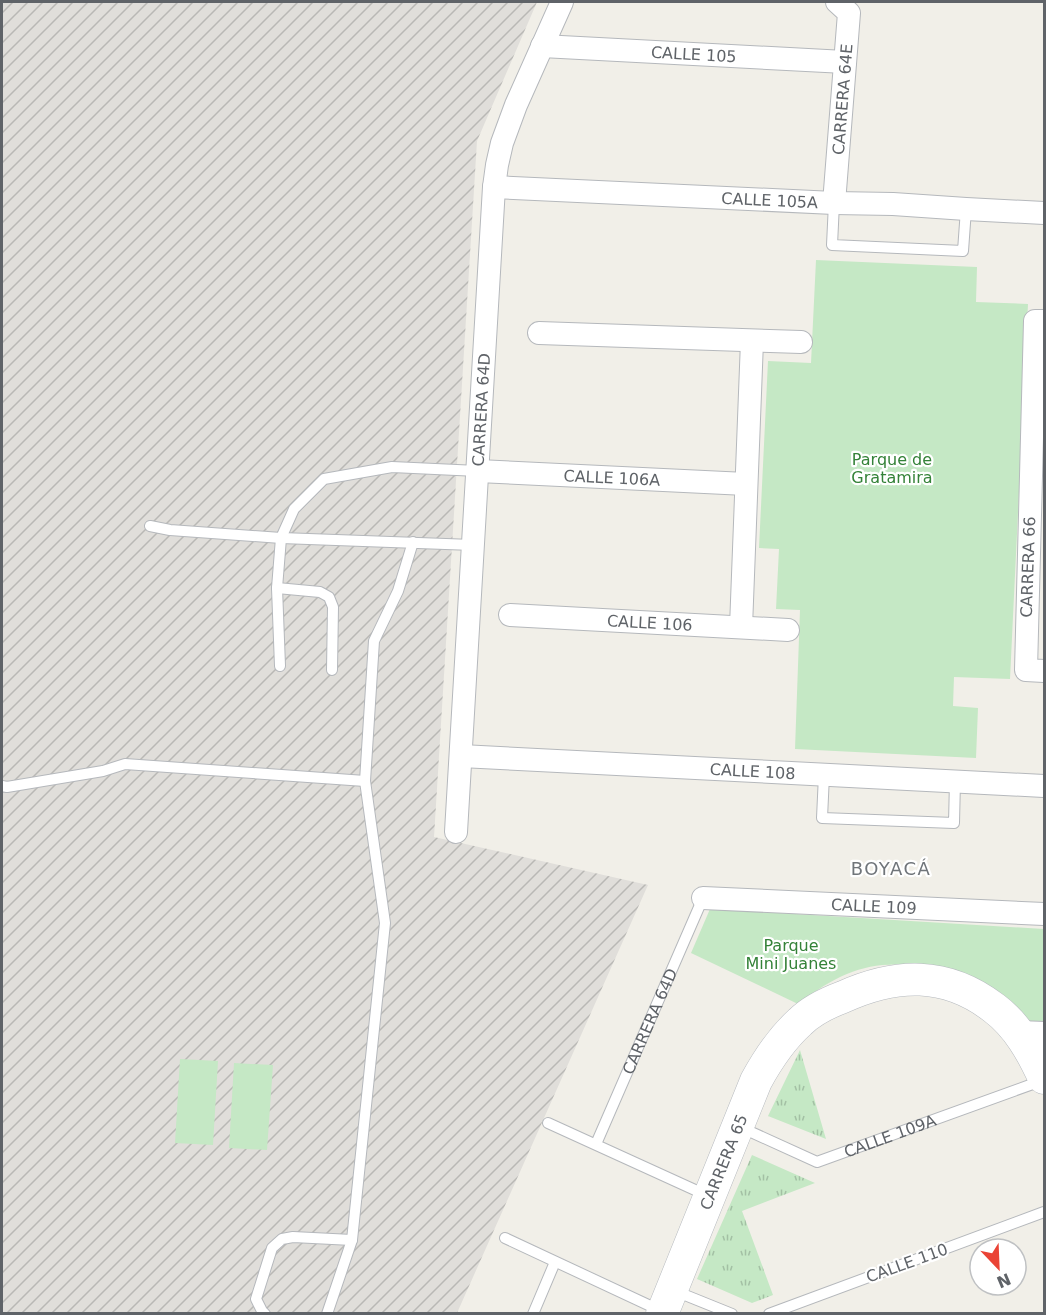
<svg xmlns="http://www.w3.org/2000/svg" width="1046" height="1315" font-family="'DejaVu Sans',sans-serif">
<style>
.industrial{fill:url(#industrial-furrows)}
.grass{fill:url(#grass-tufts)}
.park{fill:#c5e8c5}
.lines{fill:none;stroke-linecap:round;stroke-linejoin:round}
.lane-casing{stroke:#b5b8bc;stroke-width:12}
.street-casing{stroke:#b5b8bc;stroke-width:24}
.secondary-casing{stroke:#b6babf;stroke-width:33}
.lane{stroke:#fff;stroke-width:10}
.street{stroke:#fff;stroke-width:22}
.secondary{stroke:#fff;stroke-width:32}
.labels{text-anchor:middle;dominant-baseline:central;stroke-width:4.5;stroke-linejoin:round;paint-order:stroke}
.street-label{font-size:16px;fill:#5f6368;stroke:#fff}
.park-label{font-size:16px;fill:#348238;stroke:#fff}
.neighbourhood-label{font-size:18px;letter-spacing:1.5px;fill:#70757a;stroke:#fff}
</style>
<defs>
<pattern id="industrial-furrows" width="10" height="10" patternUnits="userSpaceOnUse" patternTransform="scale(1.5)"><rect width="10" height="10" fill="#e0deda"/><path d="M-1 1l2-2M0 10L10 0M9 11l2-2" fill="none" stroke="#b9b8b5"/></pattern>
<pattern id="grass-tufts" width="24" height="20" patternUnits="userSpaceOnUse" patternTransform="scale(1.5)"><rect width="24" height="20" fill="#c5e8c5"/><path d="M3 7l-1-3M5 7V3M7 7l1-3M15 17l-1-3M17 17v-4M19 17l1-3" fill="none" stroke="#a3c0a4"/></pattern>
</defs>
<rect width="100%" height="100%" fill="#f1efe8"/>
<path class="industrial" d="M2 2H537L477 141 434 837 648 885 457 1313 2 1314Z"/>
<path class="grass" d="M800 1050 826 1139 768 1116Z
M752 1155 815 1183 742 1211 773 1295 752 1303 697 1279Z"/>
<path class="park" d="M816 260 977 267 976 302 1028 304 1010 679 954 677 953 706 978 708 976 758 795 749 800 610 776 609 779 549 759 548 768 361 811 363Z
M710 909 1044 929V1022H1029C1019 1012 1007 997 996 990 981 980 962 974 944 971 882 957 849 965 798 1004L691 953Z
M180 1059 218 1061 213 1145 175 1143Z
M234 1063 273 1065 267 1150 229 1148Z"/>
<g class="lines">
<defs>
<g id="lane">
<path d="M834 203 832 245 963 251 966 209"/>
<path d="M150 526 170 530 281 538 473 545"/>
<path d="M277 588 320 592 329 597 333 607 332 670"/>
<path d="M280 666 277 588 281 538 294 509 324 479 392 467 478 471"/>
<path d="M824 775 822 818 954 823 955 781"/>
<path d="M2 786 7 787 103 771 125 764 365 781"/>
<path d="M548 1123 706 1195"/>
<path id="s1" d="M740 1127 817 1162 1041 1081"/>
<path id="s2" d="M596 1144 703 898"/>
<path d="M505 1238 659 1310"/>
<path d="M675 1291 732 1314"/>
<path d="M265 1314 262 1311 256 1299 272 1248 282 1239 293 1237 352 1240"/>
<path d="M327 1314 352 1240 385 923 365 781 374 641 398 591 413 542"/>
<path d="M533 1314 555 1262"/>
<path d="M769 1314 1044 1212"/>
</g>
<g id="street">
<path id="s3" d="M542 46 845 62"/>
<path id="s4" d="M494 187 834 203 893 204 966 209 1044 213"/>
<path id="s5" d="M834 203 849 13 837 2"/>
<path d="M1044 321H1035L1026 670 1044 671"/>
<path d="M539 333 801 342"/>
<path id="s6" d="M478 471 746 484"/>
<path id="s7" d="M510 615 788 630"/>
<path d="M741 627 752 341"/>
<path id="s8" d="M461 756 1044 786"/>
<path id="s9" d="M456 832 494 187 497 165 502 143 516 105 562 2"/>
<path id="s10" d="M703 898 1044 914"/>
<path d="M1019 1032 1044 1033"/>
</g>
<g id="secondary">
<path id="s11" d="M662 1314 756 1081C768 1059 781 1039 800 1022 812 1010 827 1003 843 997 896 973 946 971 994 1008 1018 1026 1032 1052 1044 1078"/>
</g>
</defs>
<use href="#lane" class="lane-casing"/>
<use href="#street" class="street-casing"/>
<use href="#secondary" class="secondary-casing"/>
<use href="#lane" class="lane"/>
<use href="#street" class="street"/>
<use href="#secondary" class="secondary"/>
</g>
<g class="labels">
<g class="street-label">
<text stroke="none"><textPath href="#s3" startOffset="152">CALLE 105</textPath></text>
<text stroke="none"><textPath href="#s5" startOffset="104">CARRERA 64E</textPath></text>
<text stroke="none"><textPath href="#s4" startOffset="276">CALLE 105A</textPath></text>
<text stroke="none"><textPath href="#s9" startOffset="423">CARRERA 64D</textPath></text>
<text stroke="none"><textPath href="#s6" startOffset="134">CALLE 106A</textPath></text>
<text transform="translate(1028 567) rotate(-88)">CARRERA 66</text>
<text stroke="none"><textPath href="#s7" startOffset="140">CALLE 106</textPath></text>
<text stroke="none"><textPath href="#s8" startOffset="292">CALLE 108</textPath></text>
<text stroke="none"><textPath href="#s10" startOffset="171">CALLE 109</textPath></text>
<text stroke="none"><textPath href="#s2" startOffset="134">CARRERA 64D</textPath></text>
<text stroke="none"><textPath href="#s1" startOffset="162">CALLE 109A</textPath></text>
<text stroke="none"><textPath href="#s11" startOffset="164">CARRERA 65</textPath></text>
<text transform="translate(907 1263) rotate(-20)">CALLE 110</text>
</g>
<g class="park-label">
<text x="892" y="459">Parque de<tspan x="892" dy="18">Gratamira</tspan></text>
<text x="791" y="945">Parque<tspan x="791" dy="18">Mini Juanes</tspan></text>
</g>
<g class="neighbourhood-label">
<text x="891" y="868">BOYACÁ</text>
</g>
</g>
<rect width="1046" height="1315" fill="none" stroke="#5f6368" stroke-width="6"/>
<g transform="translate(998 1267) rotate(157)"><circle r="28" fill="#ffffff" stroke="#bfc1c3" stroke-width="1.5"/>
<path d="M0-4.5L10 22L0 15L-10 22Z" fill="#ea4335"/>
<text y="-9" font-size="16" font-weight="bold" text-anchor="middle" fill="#5f6368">N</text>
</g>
</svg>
